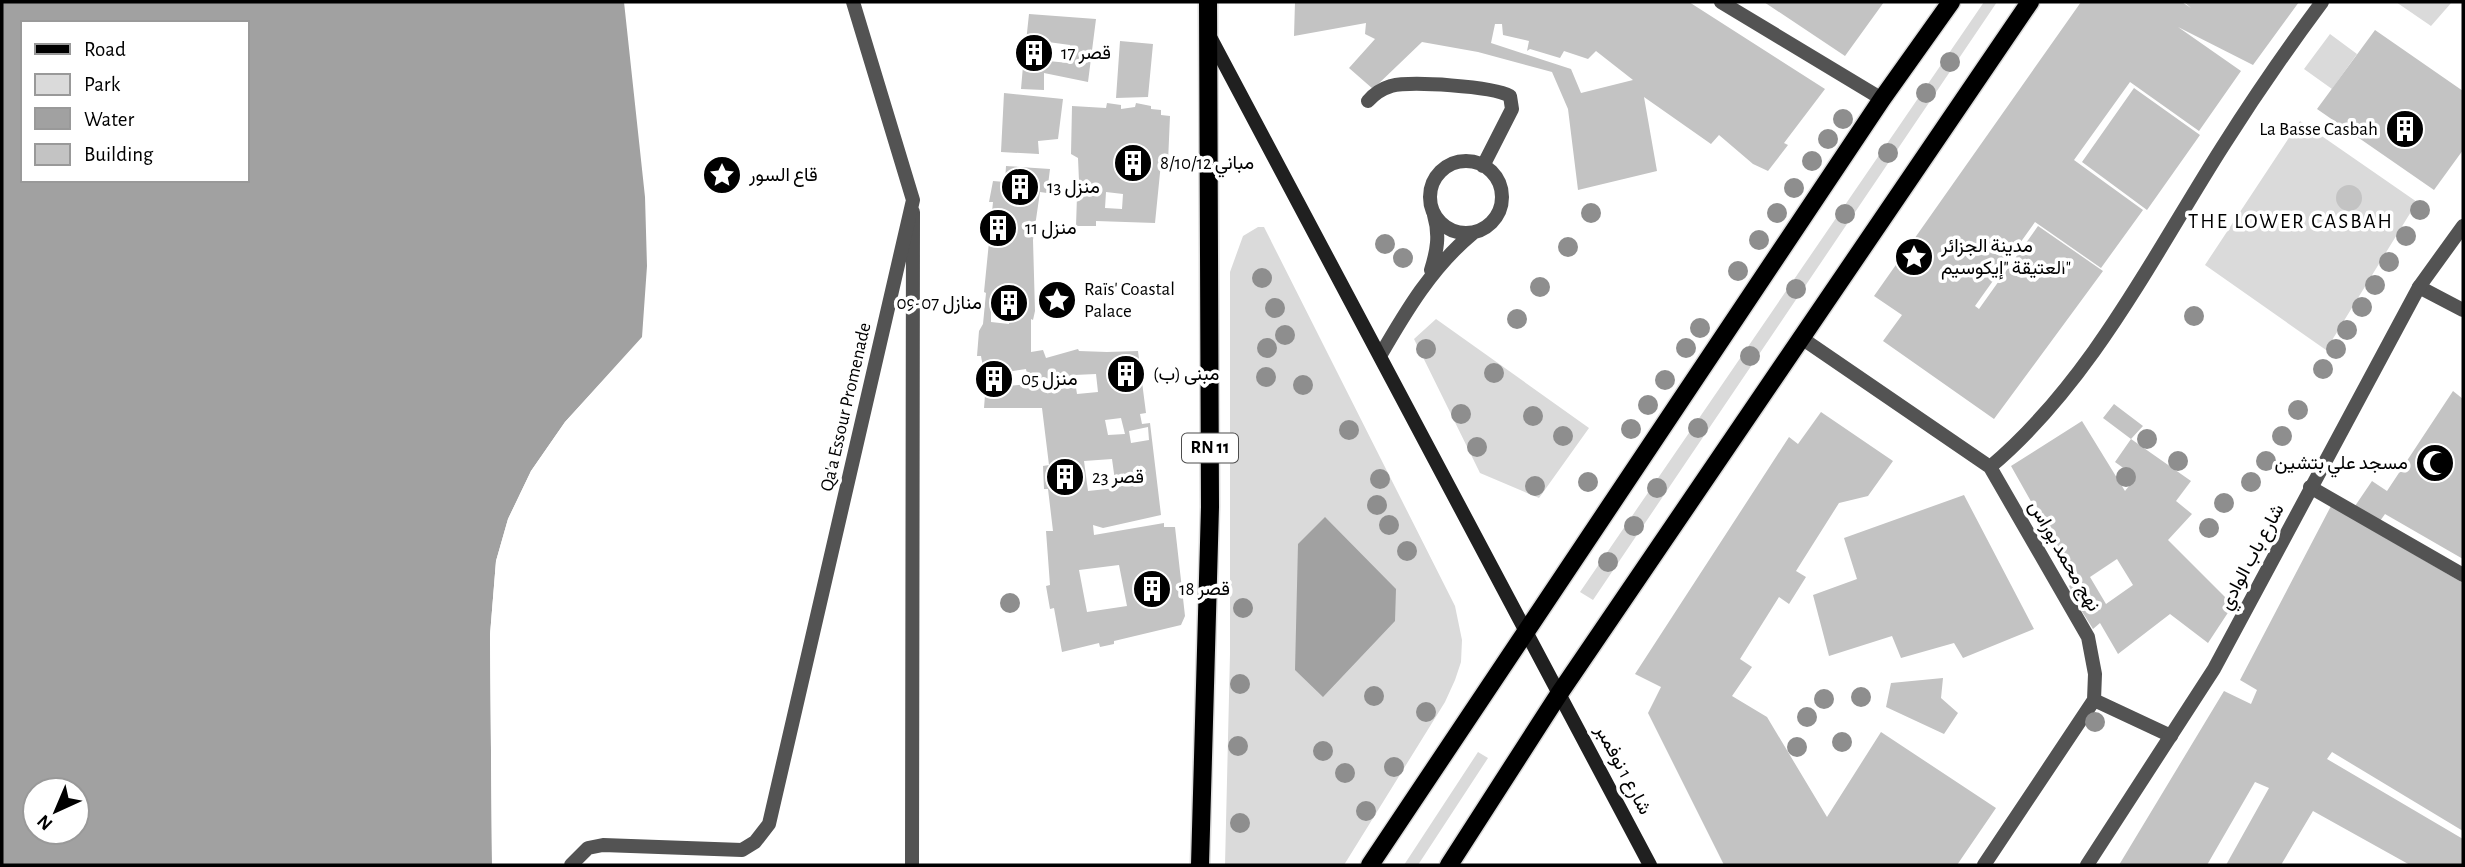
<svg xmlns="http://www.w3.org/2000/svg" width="2465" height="867" font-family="'Alegreya Sans',Vazirmatn,sans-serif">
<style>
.green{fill:#dadada}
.water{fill:#a1a1a1;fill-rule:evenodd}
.pier{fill:#fff}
.building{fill:#c3c3c3;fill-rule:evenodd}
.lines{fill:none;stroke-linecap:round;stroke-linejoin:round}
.primary-casing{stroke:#dbdbdb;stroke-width:21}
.service{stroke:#535353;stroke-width:14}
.pedestrian{stroke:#535353;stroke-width:14}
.minor{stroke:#535353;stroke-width:14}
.tertiary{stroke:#535353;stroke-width:14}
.secondary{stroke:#202020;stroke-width:14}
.primary{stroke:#000;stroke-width:18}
.tree{fill:#8e8e8e}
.labels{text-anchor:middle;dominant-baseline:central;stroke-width:7;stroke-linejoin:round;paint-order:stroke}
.shield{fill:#fff;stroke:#4c4c4c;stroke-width:2}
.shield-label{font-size:18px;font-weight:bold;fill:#000}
.poi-label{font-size:19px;fill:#000;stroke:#fff;text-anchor:start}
.street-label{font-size:19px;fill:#000;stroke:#fff}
.neighbourhood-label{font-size:21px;letter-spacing:2px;fill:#000;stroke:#fff}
</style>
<rect width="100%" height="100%" fill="#fff"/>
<path class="green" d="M1984 2H1997L1593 600 1580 592Z
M2396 2H2452L2431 26Z
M2330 34 2357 54 2332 89 2304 69Z
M2300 121 2417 202 2326 350 2205 265Z
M1258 227H1264L1455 606 1462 640 1461 662 1455 680 1445 702 1344 865H1225L1230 654V272L1243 236Z
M1436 319 1589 428 1539 498 1480 473 1414 339Z
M1478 752 1488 758 1418 865H1404Z"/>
<path class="water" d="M2 2H624L645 197 647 266 642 337 565 422 531 471 508 519 496 561 490 635 492 865H2ZM23 23H247V180H23ZM35 790H77V832H35Z
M1325 517 1396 589 1395 621 1323 697 1295 670 1298 544Z"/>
<path class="pier" d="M646 334 644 340 568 424 534 473 512 521 499 561 494 635 496 865H492L490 635 496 561 508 519 531 471 565 422Z"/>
<path class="building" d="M1295 2H1689L1825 89 1784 143 1788 145 1768 171 1753 164 1719 135 1711 144 1644 97 1657 171 1578 190 1568 109 1552 72 1478 52 1422 42 1373 89 1349 68 1375 39 1365 34 1366 23 1294 36ZM1495 24H1502L1503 35 1529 41 1527 51 1530 49 1560 58 1564 51 1588 59 1596 51 1633 80 1581 93 1571 69 1491 43Z
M1764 2H1884L1845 56Z
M2081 2H2182L2191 8 2184 2H2299L2253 65 2178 27 2241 71 2199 131 2130 82 2074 160 2143 210 2101 268 2035 222 1975 306 1979 309 2038 226 2103 271 1994 419 1883 341 1902 315 1874 296Z
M1029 14 1096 19 1088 82 1044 73V90L1021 89 1023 66 1017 64 1022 41 1026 42ZM1048 42 1070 45 1069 63 1048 61Z
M2375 30 2463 91V150L2434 190 2317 109Z
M1120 41 1153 44 1148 97 1116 98Z
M2134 88 2200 135 2147 210 2082 162Z
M1004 93 1063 99 1058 139 1038 141 1039 154 1001 152Z
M1107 103 1121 105V109L1135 107 1136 103 1151 106V109L1161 110V115L1170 116 1168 162 1161 163 1155 223 1096 221V226H1076L1077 196 1074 195V180L1079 181 1078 158 1071 154 1072 106 1106 108ZM1106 192 1123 194 1122 209 1105 208Z
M1006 166 1050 169 1047 193 1040 192 1033 240 1035 311 1033 320 1031 319V352L1043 350 1046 358 1078 349 1079 351 1107 352 1138 351 1146 413 1140 414 1142 424 1150 423 1161 515 1103 528 1093 525 1094 535 1164 523V527H1175L1185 616 1181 625 1114 641V644L1100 647 1099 643 1062 652 1054 608 1050 609 1046 586 1050 585 1046 531H1053L1048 489H1044L1043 466 1049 465 1042 408H984L985 395 981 394 980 373H984L981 356H977L979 331 983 324 986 293 984 292 993 202H989L993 181 1005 182ZM1003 213 1013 215 1010 228 1000 227ZM991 308 1008 310 1009 324 991 322ZM1026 369 1029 384 1009 386 1006 372ZM1096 374 1098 392 1077 394 1074 375ZM1121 418 1125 434 1108 435 1105 420ZM1148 427 1149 440 1131 443 1129 431ZM1112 459 1116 488 1088 491 1084 461ZM1119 565 1127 606 1087 612 1079 570Z
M2336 198a13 13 0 1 1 26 0a13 13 0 1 1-26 0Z
M2453 391 2463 399V559L2385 514 2380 521 2355 506 2372 481 2387 491Z
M2114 404 2143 426 2131 439 2103 418Z
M1821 412 1893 461 1868 496 1839 503 1796 571 1806 577 1789 604 1779 597 1740 659 1752 667 1732 696 1767 717 1827 817 1881 732 1996 808 1957 865H1724L1648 713 1661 687 1635 674 1789 437 1798 444Z
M2082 421 2125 491 2136 477 2115 462 2131 439 2191 481 2176 501 2192 514 2168 540 2233 605 2208 643 2170 614 2118 654 2100 623 2093 629 2081 610 2069 586 2076 581 2011 466ZM2117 559 2133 585 2106 604 2090 577Z
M1964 495 2034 629 1963 658 1954 643 1901 658 1892 636 1829 656 1813 595 1857 579 1844 538Z
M2331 506 2463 583V831L2332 752 2327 759 2463 839V865H2410L2313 811 2281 865H2226L2269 788 2255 782 2207 865H2119L2224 691 2251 704 2257 690 2240 680Z
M1943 678 1941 698 1958 713 1944 734 1886 707 1891 683Z"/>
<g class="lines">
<defs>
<path id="primary" d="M1200 865 1210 507 1208 2
M1370 865 1882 99 1951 2
M1449 865 1559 694 2030 2"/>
</defs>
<use href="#primary" class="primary-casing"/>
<path class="service" d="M1368 101C1375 93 1381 89 1391 86 1411 81 1492 86 1510 96L1512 109 1483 166
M1430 197a36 36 0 1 1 72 0a36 36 0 1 1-72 0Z
M1431 270C1437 251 1440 235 1434 215
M2419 287 2463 310
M1380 356C1406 311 1432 267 1473 233
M912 865 913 212"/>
<path class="pedestrian" d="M571 865 588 848 603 845 742 850 755 842 769 824 913 200 853 2"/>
<path class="minor" d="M1721 2 1882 99
M1800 337 1990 467 2088 637 2095 674 2094 700 1984 865
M1990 467C2091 382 2153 256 2223 146 2254 97 2287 49 2322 2
M2310 487 2463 575
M2094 700 2171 736"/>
<path class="tertiary" d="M2087 865 2214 669 2419 287 2463 226"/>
<path class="secondary" d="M1209 35 1650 865"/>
<use href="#primary" class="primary"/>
</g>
<g class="tree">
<circle cx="1950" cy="62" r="10"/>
<circle cx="1926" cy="93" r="10"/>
<circle cx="1843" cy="119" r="10"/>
<circle cx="1828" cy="139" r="10"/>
<circle cx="1888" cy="153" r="10"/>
<circle cx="1812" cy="161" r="10"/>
<circle cx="1794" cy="188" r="10"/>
<circle cx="2420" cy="210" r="10"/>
<circle cx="1591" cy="213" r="10"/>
<circle cx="1777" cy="213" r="10"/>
<circle cx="1845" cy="214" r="10"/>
<circle cx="2406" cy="236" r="10"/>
<circle cx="1759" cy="240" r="10"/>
<circle cx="1385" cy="244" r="10"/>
<circle cx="1568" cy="247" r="10"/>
<circle cx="1403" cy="258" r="10"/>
<circle cx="2389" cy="262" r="10"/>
<circle cx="1738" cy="271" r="10"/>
<circle cx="1262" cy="278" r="10"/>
<circle cx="2375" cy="285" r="10"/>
<circle cx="1540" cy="287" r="10"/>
<circle cx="1796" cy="289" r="10"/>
<circle cx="2362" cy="307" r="10"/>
<circle cx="1275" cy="308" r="10"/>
<circle cx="2194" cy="316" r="10"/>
<circle cx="1517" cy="319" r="10"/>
<circle cx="1700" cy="328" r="10"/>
<circle cx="2347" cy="330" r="10"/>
<circle cx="1285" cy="335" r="10"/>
<circle cx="1267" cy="348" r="10"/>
<circle cx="1686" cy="348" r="10"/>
<circle cx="1426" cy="349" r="10"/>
<circle cx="2336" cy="349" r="10"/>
<circle cx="1750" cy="356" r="10"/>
<circle cx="2323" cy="369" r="10"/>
<circle cx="1494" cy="373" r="10"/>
<circle cx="1266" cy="377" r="10"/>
<circle cx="1665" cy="380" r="10"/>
<circle cx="1303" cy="385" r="10"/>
<circle cx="1648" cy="405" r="10"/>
<circle cx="2298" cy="410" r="10"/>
<circle cx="1461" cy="414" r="10"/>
<circle cx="1533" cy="416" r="10"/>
<circle cx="1698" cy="428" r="10"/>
<circle cx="1631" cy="429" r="10"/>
<circle cx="1349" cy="430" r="10"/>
<circle cx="1563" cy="436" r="10"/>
<circle cx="2282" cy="436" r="10"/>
<circle cx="2147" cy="439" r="10"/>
<circle cx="1477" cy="447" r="10"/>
<circle cx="2178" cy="461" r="10"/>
<circle cx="2266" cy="461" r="10"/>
<circle cx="2126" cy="477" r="10"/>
<circle cx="1380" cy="479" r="10"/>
<circle cx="1588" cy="482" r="10"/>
<circle cx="2251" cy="482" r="10"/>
<circle cx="1535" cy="486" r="10"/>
<circle cx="1657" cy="488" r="10"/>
<circle cx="2224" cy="503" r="10"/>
<circle cx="1377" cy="505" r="10"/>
<circle cx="1389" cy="525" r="10"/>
<circle cx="1634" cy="526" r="10"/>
<circle cx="2209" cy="528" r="10"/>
<circle cx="1407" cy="551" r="10"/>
<circle cx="1608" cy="562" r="10"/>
<circle cx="1010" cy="603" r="10"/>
<circle cx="1243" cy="608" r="10"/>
<circle cx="1240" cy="684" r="10"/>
<circle cx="1374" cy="696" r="10"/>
<circle cx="1861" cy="697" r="10"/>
<circle cx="1824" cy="699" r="10"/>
<circle cx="1426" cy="712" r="10"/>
<circle cx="1807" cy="717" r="10"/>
<circle cx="2095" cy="722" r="10"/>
<circle cx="1842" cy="742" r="10"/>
<circle cx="1238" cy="746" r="10"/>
<circle cx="1797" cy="747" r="10"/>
<circle cx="1323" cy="751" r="10"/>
<circle cx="1394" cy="767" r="10"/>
<circle cx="1345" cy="773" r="10"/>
<circle cx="1366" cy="811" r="10"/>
<circle cx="1240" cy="823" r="10"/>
</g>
<defs>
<symbol id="building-disc" viewBox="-11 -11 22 22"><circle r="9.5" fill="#000" stroke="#fff"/><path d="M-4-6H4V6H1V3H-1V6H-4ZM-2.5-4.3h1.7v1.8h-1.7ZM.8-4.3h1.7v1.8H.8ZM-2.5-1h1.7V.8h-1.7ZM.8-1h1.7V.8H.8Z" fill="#fff"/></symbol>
<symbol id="sight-disc" viewBox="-11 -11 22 22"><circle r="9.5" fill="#000" stroke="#fff"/><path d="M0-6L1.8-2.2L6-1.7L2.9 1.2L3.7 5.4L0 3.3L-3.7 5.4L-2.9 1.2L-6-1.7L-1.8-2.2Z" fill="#fff"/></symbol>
<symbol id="mosque-disc" viewBox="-11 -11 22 22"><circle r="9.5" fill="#000" stroke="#fff"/><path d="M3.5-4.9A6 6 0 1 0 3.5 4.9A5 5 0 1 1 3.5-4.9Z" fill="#fff"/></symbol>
</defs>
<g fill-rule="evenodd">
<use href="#building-disc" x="1012" y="31" width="44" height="44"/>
<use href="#building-disc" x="2383" y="107" width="44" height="44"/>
<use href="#building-disc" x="1111" y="141" width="44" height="44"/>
<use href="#sight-disc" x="700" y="153" width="44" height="44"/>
<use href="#building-disc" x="998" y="165" width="44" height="44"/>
<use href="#building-disc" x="976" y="206" width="44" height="44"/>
<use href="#sight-disc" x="1892" y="235" width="44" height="44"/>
<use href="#sight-disc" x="1035" y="278" width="44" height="44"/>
<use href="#building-disc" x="987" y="281" width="44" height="44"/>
<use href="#building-disc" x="1104" y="352" width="44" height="44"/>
<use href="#building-disc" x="972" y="357" width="44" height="44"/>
<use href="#mosque-disc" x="2413" y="441" width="44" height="44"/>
<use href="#building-disc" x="1043" y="455" width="44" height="44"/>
<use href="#building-disc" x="1130" y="567" width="44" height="44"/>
</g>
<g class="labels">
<rect class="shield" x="1182" y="433.5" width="56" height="29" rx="5"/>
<g class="shield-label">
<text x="1210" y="448">RN 11</text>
</g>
<g class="poi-label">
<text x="1061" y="53">قصر 17</text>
<text x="2378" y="129" text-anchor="end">La Basse Casbah</text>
<text x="1160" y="163">مباني 8/10/12</text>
<text x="749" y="175">قاع السور</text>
<text x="1047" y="187">منزل 13</text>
<text x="1025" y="228">منزل 11</text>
<text x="1941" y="246">مدينة الجزائر<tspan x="1941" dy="22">العتيقة "إيكوسيم"</tspan></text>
<text x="1084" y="289">Raïs' Coastal<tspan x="1084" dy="22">Palace</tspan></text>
<text x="982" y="303" text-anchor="end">منازل 07-09</text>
<text x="1153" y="374">مبنى (ب)</text>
<text x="1021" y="379">منزل 05</text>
<text x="2408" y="463" text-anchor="end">مسجد علي بتشين</text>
<text x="1092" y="477">قصر 23</text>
<text x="1179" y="589">قصر 18</text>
</g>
<g class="street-label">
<text transform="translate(846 407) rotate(-77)">Qa'a Essour Promenade</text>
<text transform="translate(2064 556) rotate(60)">نهج محمد بوراس</text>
<text transform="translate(2252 557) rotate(-62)">شارع باب الوادي</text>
<text transform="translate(1623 770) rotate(62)">شارع 1 نوفمبر</text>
</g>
<g class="neighbourhood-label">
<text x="2291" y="221">THE LOWER CASBAH</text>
</g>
</g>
<rect width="2465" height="867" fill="none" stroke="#000000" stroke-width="7"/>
<rect x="21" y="21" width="228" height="161" fill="#ffffff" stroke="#999999" stroke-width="2"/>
<rect x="35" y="44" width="35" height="10" fill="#000000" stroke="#999999" stroke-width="2"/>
<text x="84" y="56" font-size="21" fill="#000000">Road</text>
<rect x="35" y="74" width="35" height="21" fill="#dadada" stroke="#999999" stroke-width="2"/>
<text x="84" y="91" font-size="21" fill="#000000">Park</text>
<rect x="35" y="108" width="35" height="21" fill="#a1a1a1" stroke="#999999" stroke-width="2"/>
<text x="84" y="126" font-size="21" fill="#000000">Water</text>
<rect x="35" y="144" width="35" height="21" fill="#c3c3c3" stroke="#999999" stroke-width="2"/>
<text x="84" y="161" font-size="21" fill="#000000">Building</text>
<g transform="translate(56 811) rotate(224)"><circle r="33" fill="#ffffff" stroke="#999999" stroke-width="2"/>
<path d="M0-5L12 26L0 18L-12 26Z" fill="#000000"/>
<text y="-10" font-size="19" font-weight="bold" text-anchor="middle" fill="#000000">N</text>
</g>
</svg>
